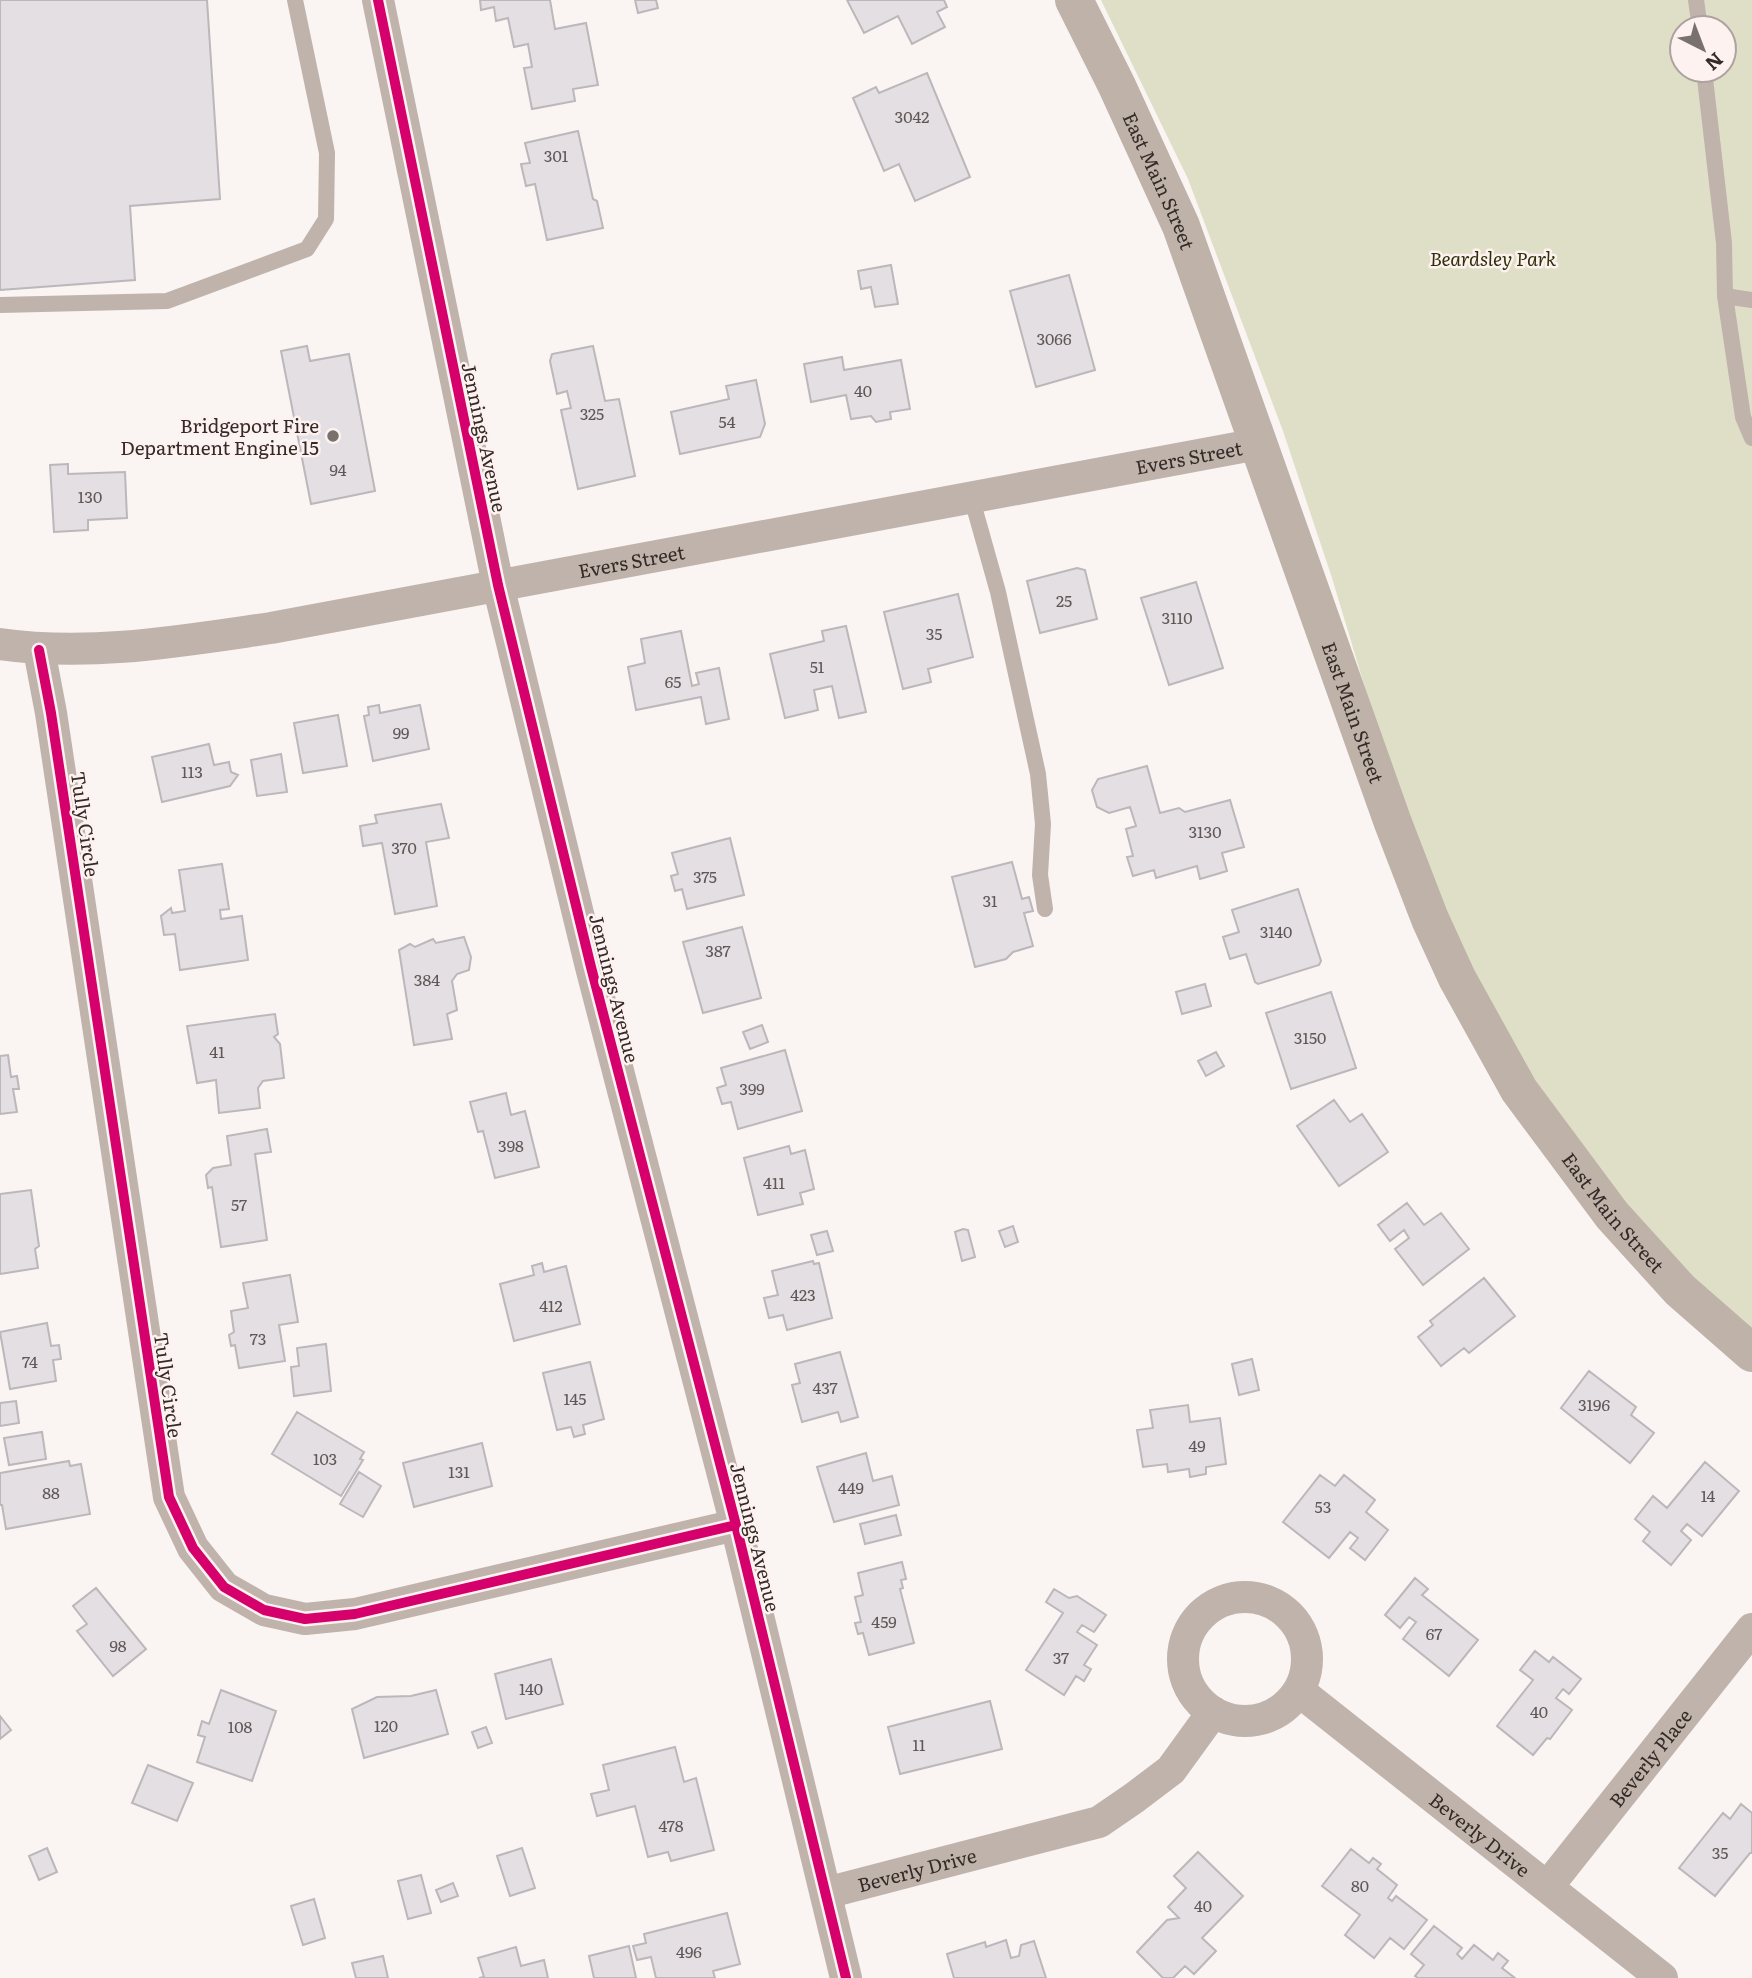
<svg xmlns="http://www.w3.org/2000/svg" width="1752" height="1978" font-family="Literata,serif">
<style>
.green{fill:#dfdfc7;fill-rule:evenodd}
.building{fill:#e3dfe3;stroke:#bbb7ba;stroke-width:2}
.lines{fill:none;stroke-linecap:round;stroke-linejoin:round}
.lane{stroke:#bfb3ab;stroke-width:16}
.street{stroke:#bfb3ab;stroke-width:32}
.secondary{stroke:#beb2a9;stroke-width:38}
.cycleway-casing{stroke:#fdf2ef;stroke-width:15}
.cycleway{stroke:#d6006c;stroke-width:10}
.poi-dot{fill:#79716e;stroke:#fdf2ef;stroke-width:2.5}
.labels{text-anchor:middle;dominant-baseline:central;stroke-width:5;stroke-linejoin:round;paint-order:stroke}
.number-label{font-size:16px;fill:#605756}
.street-label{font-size:19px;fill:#342a27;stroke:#fdf2ef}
.park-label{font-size:19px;font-style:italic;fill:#2f3009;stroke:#fdf2ef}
.poi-label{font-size:19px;fill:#342a27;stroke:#fdf2ef;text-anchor:end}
</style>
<rect width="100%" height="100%" fill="#faf4f2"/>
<path class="green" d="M1101 0H1752V1330L1715 1301 1583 1156 1498 1045 1412 844 1332 578 1283 431 1188 179ZM1682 28H1724V70H1682Z"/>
<path class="building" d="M0 0H207L220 199 130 206 135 280 0 290Z
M480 0H550L555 29 586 23 598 85 573 89 575 101 532 109 524 68 532 67 528 44 514 47 508 18 496 21 494 7 481 10Z
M635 0H656L658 8 638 13Z
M847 0H944L947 7 937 12 945 27 912 44 898 16 864 33Z
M927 73 970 177 915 201 899 164 884 171 853 98 876 87 879 93Z
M578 131 593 199 597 201 603 228 547 240 535 184 526 186 521 164 530 163 525 143Z
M891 265 898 304 875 307 871 287 861 289 858 271Z
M1069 275 1095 370 1036 387 1010 291Z
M307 346 310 361 349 354 375 491 311 504 281 351Z
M593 346 605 401 619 399 635 476 578 489 561 410 571 408 567 391 557 394 550 361 552 354Z
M842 357 844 370 901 360 910 409 890 412 891 419 876 422 871 416 851 419 846 395 811 402 804 364Z
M756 380 765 424 760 437 680 454 671 412 729 399 726 386Z
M68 464V474L125 472 127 518 88 520V530L54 532 50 465Z
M1077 568 1085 570 1097 619 1040 633 1027 581Z
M1196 582 1223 668 1169 685 1141 598Z
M958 594 973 657 928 669 931 682 903 689 884 612Z
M846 626 866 712 839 718 832 686 814 690 818 710 785 718 770 654 824 641 822 631Z
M681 631 692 686 699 684 696 673 719 668 729 719 706 724 701 697 636 710 628 667 645 663 641 639Z
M379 705 380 713 420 705 429 749 373 761 364 716 369 715 368 707Z
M338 715 347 766 303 773 294 723Z
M209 744 214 765 229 762 231 772 238 775 230 786 162 802 152 757Z
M281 754 287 792 257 796 251 760Z
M1147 766 1160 813 1179 808 1185 812 1230 800 1244 847 1222 853 1227 871 1200 879 1197 866 1156 878 1154 870 1133 876 1127 857 1133 856 1126 829 1136 826 1130 807 1109 813 1097 807 1092 790 1098 779Z
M441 804 449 838 426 842 437 906 395 914 382 843 363 846 360 826 377 823 375 815Z
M730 838 744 895 687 909 682 889 675 891 671 876 678 874 672 853Z
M1012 862 1022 899 1029 897 1033 911 1024 913 1033 946 1013 952 1006 959 975 967 952 877Z
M222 864 229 909 220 910 221 919 242 916 248 960 180 970 175 934 164 935 161 916 171 908 172 913 185 911 179 870Z
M1298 889 1321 961 1319 965 1258 984 1255 982 1246 954 1230 959 1223 937 1239 932 1232 910Z
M742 927 761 998 703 1013 683 942Z
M464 937 471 957 469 970 457 974 452 981 457 1010 447 1014 452 1039 414 1045 399 950 410 944 415 947 433 939 436 943Z
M1205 984 1211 1006 1182 1014 1176 992Z
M1331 992 1356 1068 1291 1089 1266 1013Z
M275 1014 278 1034 274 1037 280 1044 284 1078 263 1081 258 1088 260 1108 219 1113 216 1080 197 1083 187 1026Z
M762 1025 768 1042 750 1049 743 1032Z
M785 1050 802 1111 738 1129 731 1102 722 1104 717 1088 726 1085 721 1068Z
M1216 1052 1224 1066 1206 1076 1198 1061Z
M8 1055 11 1077 17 1076 19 1089H13L17 1112 0 1114V1056Z
M506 1093 511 1115 525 1111 539 1167 495 1178 483 1131 478 1132 470 1102Z
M1334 1100 1350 1122 1362 1114 1388 1152 1339 1186 1297 1126Z
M267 1129 271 1152 255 1154 267 1240 221 1247 212 1187 208 1188 206 1175 213 1168 231 1165 227 1136Z
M789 1146 791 1154 805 1150 814 1189 800 1193 803 1204 758 1215 744 1158Z
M31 1190 39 1246 35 1249 38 1268 0 1274V1194Z
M1407 1203 1424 1225 1441 1213 1469 1249 1423 1285 1395 1249 1409 1238 1404 1230 1390 1241 1378 1225Z
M1013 1226 1018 1242 1005 1247 999 1231Z
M963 1229 968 1230 975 1257 962 1261 955 1232Z
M827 1231 833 1251 817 1255 811 1235Z
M813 1261 814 1264 819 1263 832 1318 787 1330 783 1315 769 1318 764 1298 778 1295 772 1271Z
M542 1263 544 1272 566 1266 580 1324 514 1341 500 1284 534 1275 532 1266Z
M290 1275 298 1322 279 1325 285 1361 239 1368 235 1345 231 1346 229 1335 234 1332 231 1311 248 1308 243 1283Z
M1484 1278 1515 1316 1469 1353 1464 1348 1441 1366 1418 1337 1433 1325 1430 1321Z
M47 1323 51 1346 59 1345 61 1359 53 1360 56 1381 10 1389 0 1332Z
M326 1344 331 1391 294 1396 291 1367 299 1366 297 1348Z
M840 1352 858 1417 841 1422 838 1412 802 1422 792 1385 800 1383 795 1364Z
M1252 1359 1259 1390 1239 1395 1232 1364Z
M590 1362 604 1419 583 1425 585 1434 574 1437 571 1427 557 1430 543 1373Z
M1589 1371 1636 1407 1631 1415 1654 1433 1630 1463 1561 1408Z
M16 1401 19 1423 0 1426V1403Z
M1188 1405 1190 1422 1220 1418 1226 1464 1206 1467V1474L1190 1477 1189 1469 1168 1472 1167 1464 1143 1467 1137 1430 1153 1428 1150 1410Z
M297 1412 364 1452 360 1459 363 1460 341 1496 272 1454Z
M42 1432 46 1459 9 1465 4 1438Z
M482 1443 492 1486 414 1507 403 1463Z
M866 1453 873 1481 892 1476 899 1505 834 1522 817 1467Z
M69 1461 70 1466 81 1464 90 1514 6 1529 2 1505H0V1473Z
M1705 1462 1739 1491 1702 1536 1687 1524 1681 1531 1691 1540 1671 1565 1643 1541 1650 1532 1635 1519 1653 1496 1667 1508Z
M359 1472 381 1486 363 1517 340 1504Z
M1320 1475 1335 1486 1344 1475 1375 1500 1366 1512 1388 1530 1365 1560 1350 1548 1358 1538 1350 1532 1329 1558 1283 1522Z
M896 1515 901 1535 865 1544 860 1524Z
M902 1562 906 1579 901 1580 903 1588 900 1589 914 1643 869 1655 863 1633 858 1634 855 1623 861 1622 855 1597 863 1595 858 1573Z
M1415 1578 1428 1589 1422 1595 1478 1640 1449 1676 1403 1639 1416 1622 1409 1617 1400 1628 1385 1615Z
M96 1588 146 1649 113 1676 77 1631 87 1624 73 1606Z
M1054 1589 1069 1598 1077 1596 1106 1615 1094 1632 1082 1625 1077 1632 1097 1645 1084 1665 1091 1669 1084 1681 1076 1676 1064 1695 1026 1670 1063 1613 1046 1602Z
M1535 1651 1549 1662 1553 1657 1581 1679 1569 1694 1563 1689 1556 1698 1572 1710 1550 1739 1547 1738 1533 1755 1497 1726 1533 1680 1520 1670Z
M551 1659 563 1704 506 1719 495 1674Z
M221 1690 276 1711 252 1781 197 1762 205 1737 198 1735 202 1721 209 1724Z
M436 1690 448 1734 364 1758 352 1709 377 1697 411 1696Z
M990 1701 1002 1749 900 1774 888 1727Z
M0 1716 11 1730 0 1739Z
M486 1727 492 1743 478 1748 472 1732Z
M675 1747 684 1782 696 1778 714 1850 671 1861 668 1852 648 1857 635 1806 597 1816 591 1794 609 1790 603 1765Z
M148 1765 193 1783 177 1821 132 1803Z
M1741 1804 1752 1813V1853H1750L1715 1896 1679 1868 1723 1813 1730 1819Z
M47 1848 57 1872 39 1880 29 1856Z
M522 1848 535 1888 510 1896 497 1856Z
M1351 1849 1369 1863 1373 1858 1381 1864 1377 1869 1397 1885 1388 1898 1392 1901 1396 1896 1427 1920 1404 1949 1390 1938 1374 1958 1345 1935 1360 1915 1322 1886Z
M1198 1852 1243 1896 1202 1938 1216 1951 1194 1974 1185 1966 1173 1978H1163L1137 1952 1167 1920 1179 1918 1168 1907 1186 1888 1174 1876Z
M421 1875 431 1913 408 1919 398 1881Z
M453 1883 458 1896 441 1902 436 1890Z
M314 1899 325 1938 303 1945 291 1906Z
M727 1913 740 1964 713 1971 715 1978H656L651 1957 637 1960 633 1946 646 1943 644 1934Z
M1434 1926 1462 1948 1457 1954 1462 1959 1474 1945 1493 1960 1498 1953 1508 1961 1502 1968 1515 1978H1418L1415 1976 1424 1965 1411 1954Z
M1006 1940 1011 1958 1019 1956 1021 1945 1034 1941 1046 1978H954L947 1954 985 1942 986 1947Z
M629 1946 636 1978H594L589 1956Z
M516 1947 521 1966 544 1960 548 1978H479L484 1977 478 1958Z
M383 1956 388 1978H356L352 1963Z"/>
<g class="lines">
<path class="lane" d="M1696 0 1700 28
M1704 70 1724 243 1725 296 1743 417 1752 438
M1725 296 1752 300
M0 305 167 301 307 249 326 219 327 153 295 0
M971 496 998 592 1038 774 1043 824 1040 875 1045 909"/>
<g class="street">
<path d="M378 0 498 585 591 967 736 1525 846 1978"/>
<path id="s1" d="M0 644C90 657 181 641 271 628L1258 444"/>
<path d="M39 650 51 713 169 1497 193 1548 224 1587 264 1610 305 1619 355 1614 736 1525"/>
<circle cx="1245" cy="1659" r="62"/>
<path id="s2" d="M1299 1691 1662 1978"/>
<path id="s3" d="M1548 1886 1752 1629"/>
<path id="s4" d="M826 1893 1099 1822 1134 1798 1171 1770 1213 1712"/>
</g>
<path class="secondary" id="s5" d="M1074 0 1117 86 1181 226 1393 823 1430 919 1457 978 1519 1090 1612 1215 1680 1290 1752 1353"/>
<defs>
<path id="cycleway" d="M378 0 498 585 591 967 736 1525 846 1978
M39 650 51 713 169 1497 193 1548 224 1587 264 1610 305 1619 355 1614 736 1525"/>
</defs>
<use href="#cycleway" class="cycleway-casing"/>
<use href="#cycleway" class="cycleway"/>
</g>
<circle class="poi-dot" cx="333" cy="436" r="7"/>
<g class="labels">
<g class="number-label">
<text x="912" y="116">3042</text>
<text x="556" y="155">301</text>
<text x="1054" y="338">3066</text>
<text x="863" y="390">40</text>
<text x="592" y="413">325</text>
<text x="727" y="421">54</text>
<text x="338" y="469">94</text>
<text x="90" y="496">130</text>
<text x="1064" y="600">25</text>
<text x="1177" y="617">3110</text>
<text x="934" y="633">35</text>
<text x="817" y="666">51</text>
<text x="673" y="681">65</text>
<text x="401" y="732">99</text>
<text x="192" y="771">113</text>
<text x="1205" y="831">3130</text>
<text x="404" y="847">370</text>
<text x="705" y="876">375</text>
<text x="990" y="900">31</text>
<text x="1276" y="931">3140</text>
<text x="718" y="950">387</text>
<text x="427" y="979">384</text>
<text x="1310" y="1037">3150</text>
<text x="217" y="1051">41</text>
<text x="752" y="1088">399</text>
<text x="511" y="1145">398</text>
<text x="774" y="1182">411</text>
<text x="239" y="1204">57</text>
<text x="803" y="1294">423</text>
<text x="551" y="1305">412</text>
<text x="258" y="1338">73</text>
<text x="30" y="1361">74</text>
<text x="825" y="1387">437</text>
<text x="575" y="1398">145</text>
<text x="1594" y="1404">3196</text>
<text x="1197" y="1445">49</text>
<text x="325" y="1458">103</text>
<text x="459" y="1471">131</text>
<text x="851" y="1487">449</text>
<text x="51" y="1492">88</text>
<text x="1708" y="1495">14</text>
<text x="1323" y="1506">53</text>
<text x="884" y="1621">459</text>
<text x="1434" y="1633">67</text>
<text x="118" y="1645">98</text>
<text x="1061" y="1657">37</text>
<text x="531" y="1688">140</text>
<text x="1539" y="1711">40</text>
<text x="386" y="1725">120</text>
<text x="240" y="1726">108</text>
<text x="919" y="1744">11</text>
<text x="671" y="1825">478</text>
<text x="1720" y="1852">35</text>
<text x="1360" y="1885">80</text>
<text x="1203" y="1905">40</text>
<text x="689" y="1951">496</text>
</g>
<g class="street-label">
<text stroke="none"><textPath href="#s5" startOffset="200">East Main Street</textPath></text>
<text transform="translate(485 437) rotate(78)">Jennings Avenue</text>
<text stroke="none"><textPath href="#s1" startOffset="1206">Evers Street</textPath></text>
<text stroke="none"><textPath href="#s1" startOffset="639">Evers Street</textPath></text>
<text stroke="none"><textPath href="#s5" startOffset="766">East Main Street</textPath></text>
<text transform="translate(86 824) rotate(82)">Tully Circle</text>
<text transform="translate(615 988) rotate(76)">Jennings Avenue</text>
<text stroke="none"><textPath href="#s5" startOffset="1334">East Main Street</textPath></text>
<text transform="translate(169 1385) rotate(82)">Tully Circle</text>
<text transform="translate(756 1537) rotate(76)">Jennings Avenue</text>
<text stroke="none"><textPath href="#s3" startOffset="164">Beverly Place</textPath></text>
<text stroke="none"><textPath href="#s2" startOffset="231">Beverly Drive</textPath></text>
<text stroke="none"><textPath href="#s4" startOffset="94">Beverly Drive</textPath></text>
</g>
<g class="park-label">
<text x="1493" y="258">Beardsley Park</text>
</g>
<g class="poi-label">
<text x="319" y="425">Bridgeport Fire<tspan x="319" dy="22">Department Engine 15</tspan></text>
</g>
</g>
<g transform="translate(1703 49) rotate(138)"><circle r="33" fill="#fdf2ef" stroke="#ada29f" stroke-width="2"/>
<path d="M0-5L12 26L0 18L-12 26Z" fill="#79716e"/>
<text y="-10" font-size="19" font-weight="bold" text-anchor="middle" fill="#342a27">N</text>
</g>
</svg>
